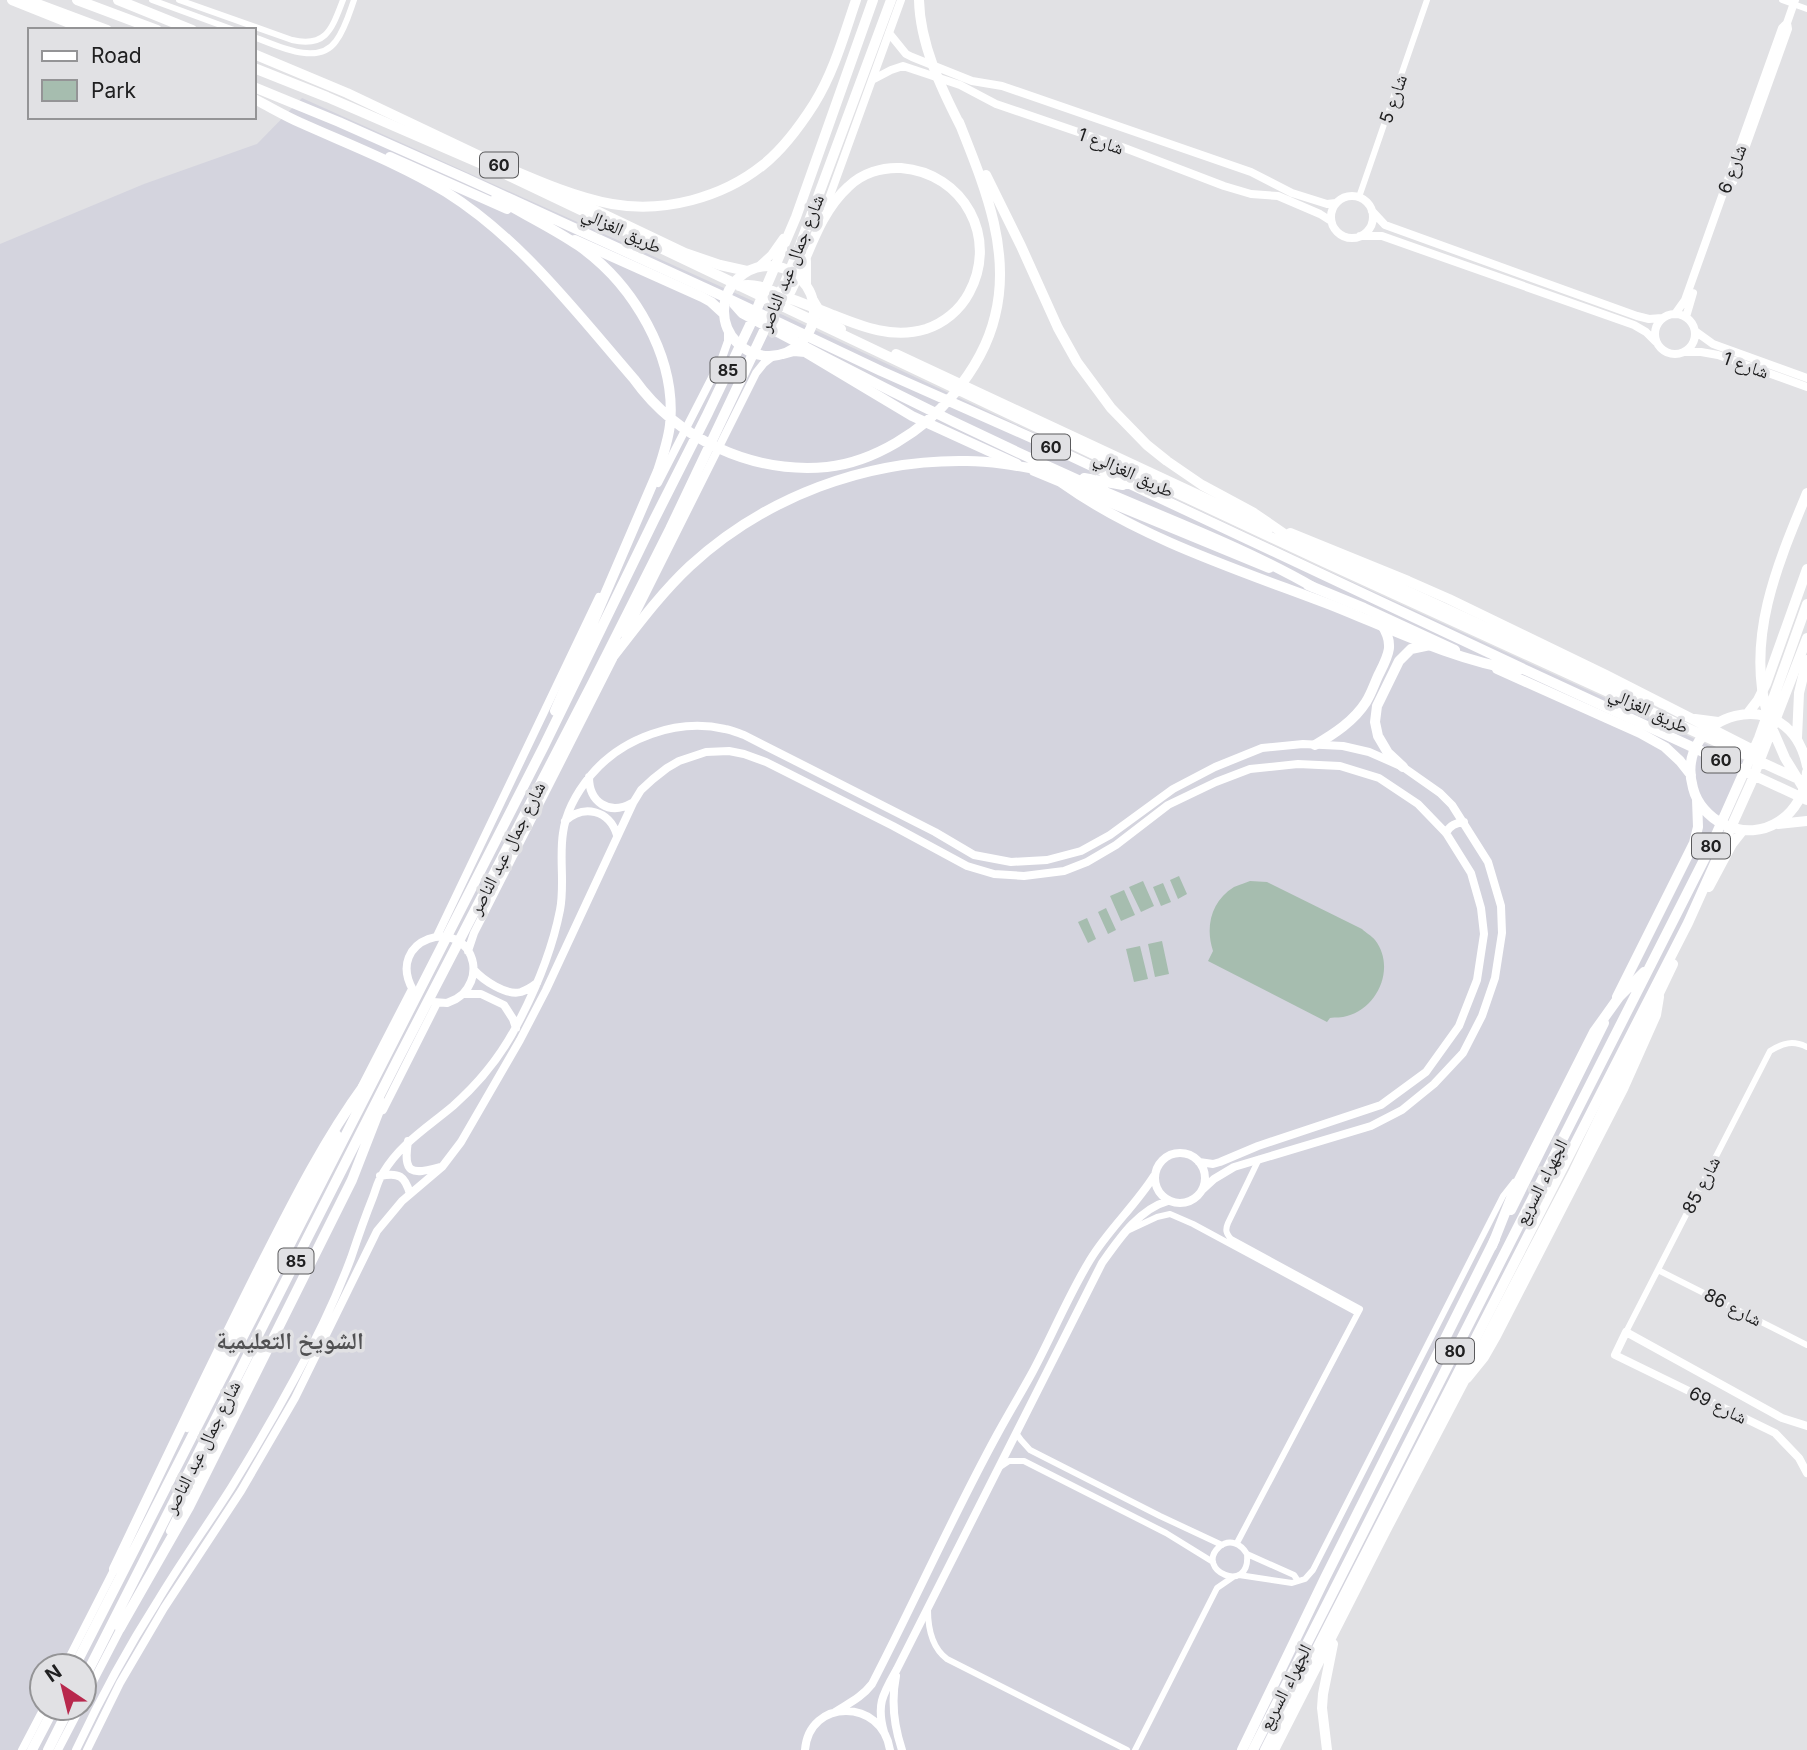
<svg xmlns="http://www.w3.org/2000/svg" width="1807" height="1750" font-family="Inter,'Noto Naskh Arabic',sans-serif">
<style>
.built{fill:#d4d4de;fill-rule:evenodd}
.green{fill:#a6bdaf}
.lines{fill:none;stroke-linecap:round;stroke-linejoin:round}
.street{stroke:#fff;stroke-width:6}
.secondary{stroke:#fff;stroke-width:8}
.primary{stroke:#fff;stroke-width:10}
.highway{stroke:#fff;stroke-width:10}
.labels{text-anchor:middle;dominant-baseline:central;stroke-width:7;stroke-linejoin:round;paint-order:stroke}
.shield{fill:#e1e1e4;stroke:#5a5a5c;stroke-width:2}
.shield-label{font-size:16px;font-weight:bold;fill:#202021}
.street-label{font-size:18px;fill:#202021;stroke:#e1e1e4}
.district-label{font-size:24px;font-weight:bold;fill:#515153;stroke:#e1e1e4}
</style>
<rect width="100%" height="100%" fill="#e1e1e4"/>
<path class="built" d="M302 98 766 307 1315 565 1752 765 1657 986 1261 1750H0V244L144 184 257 144ZM42 1666H84V1708H42Z"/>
<path class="green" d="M1179 876 1187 894 1178 899 1170 880Z
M1143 881 1154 906 1141 912 1129 887Z
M1250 881 1267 882 1362 929C1366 933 1372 936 1375 940 1396 967 1378 1008 1347 1016 1342 1018 1335 1017 1330 1018L1327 1022 1208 961 1213 951C1205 927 1211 901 1234 887 1239 885 1245 883 1250 881Z
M1163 883 1171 902 1161 906 1153 887Z
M1124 890 1135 915 1121 921 1110 896Z
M1106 908 1116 930 1108 934 1098 912Z
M1087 918 1096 939 1088 943 1078 922Z
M1162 941 1169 974 1155 977 1148 944Z
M1140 946 1148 979 1134 982 1126 949Z"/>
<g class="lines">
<path class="street" d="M152 0 234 30
M179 0 292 40C327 48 332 28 343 0
M1782 0 1807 9
M254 37C276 45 318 67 336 41 345 29 349 14 354 0
M1359 197 1427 0
M1127 1231 1157 1217 1170 1214 1193 1224 1358 1313
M1658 1270 1807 1345
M1626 1332 1770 1051C1783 1043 1793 1040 1807 1047
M1016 1433 1021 1440 1030 1450 1160 1516 1222 1545
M1000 1467 1009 1461H1024L1166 1533 1213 1562
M1237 1543 1360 1309 1231 1239C1226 1233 1225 1230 1228 1223L1259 1159
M1247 1554C1251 1596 1194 1570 1219 1547 1230 1538 1241 1544 1247 1554L1294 1575 1298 1581
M1239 1575 1292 1583 1305 1579 1313 1570 1503 1196 1514 1182
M928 1610C928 1628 931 1647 947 1659L1127 1750
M1135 1750 1217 1588 1233 1577"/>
<path class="secondary" d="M889 33 906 54 912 57 972 81 1002 86 1251 172 1292 193 1327 204 1336 203
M872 80 891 70 903 66 960 85 996 104 1122 147 1224 186 1251 194 1278 196 1320 214 1331 221
M1733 182 1788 29 1787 23
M1331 217a21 21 0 1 1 42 0a21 21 0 1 1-42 0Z
M1372 211 1385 225 1637 316 1649 319 1662 318
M824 212 901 0
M1360 236H1382L1634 325 1646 332 1656 342
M807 261V286
M759 266 771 255 783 238
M1655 334a20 20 0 1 1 40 0a20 20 0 1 1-40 0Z
M1675 314 1685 300 1782 28 1787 23 1795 0
M1686 317 1693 293
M1695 331 1713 344 1807 378
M1684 352H1701L1718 355 1807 387
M658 483 722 358 728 341V332
M625 635 756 373 764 363 773 356
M589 777C589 802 609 816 632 803
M565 821C584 804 609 810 617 835
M1446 833C1450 825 1456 823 1464 822
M437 936 599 597
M468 951 474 933 613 659
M474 970C483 980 506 996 521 992 527 990 533 986 537 983
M413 990C384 939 463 914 473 963 475 975 471 985 463 994
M433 1002 447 1003 456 999 463 994H481L504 1005 513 1019 516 1028
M362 1086 412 989
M383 1110 437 1003
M408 1141C403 1174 411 1175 440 1167
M1155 1178a25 25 0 1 1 50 0a25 25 0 1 1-50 0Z
M380 1176C399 1172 405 1176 410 1194
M1807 1426 1782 1418 1626 1332 1615 1355 1775 1433 1799 1458 1807 1473
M187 1428 337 1134
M170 1531 263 1346
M65 1666 117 1564
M896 1676C891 1701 894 1726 902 1750
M84 1699 123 1624
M835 1712C849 1703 862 1697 872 1684 915 1601 953 1515 998 1433 1009 1413 1021 1393 1032 1373 1052 1336 1068 1296 1090 1260 1108 1230 1135 1206 1154 1176
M884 1732C876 1704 883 1694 897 1669L1102 1263C1119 1239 1139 1209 1168 1201
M22 1750 44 1708
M58 1750 80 1708
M76 1750C100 1699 127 1649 157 1602 180 1563 207 1526 231 1488 254 1451 276 1413 296 1376 317 1338 336 1298 351 1258 358 1237 365 1217 373 1197 376 1189 378 1180 383 1173 400 1144 428 1127 453 1106 479 1083 501 1056 517 1025 536 989 552 951 560 910 565 885 559 858 563 833 566 810 577 792 591 775 622 738 677 718 725 729 732 730 738 733 744 735L935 832 974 855 1011 862 1047 860 1081 851 1110 835 1173 789 1215 767 1262 748 1303 744 1343 746 1369 752 1403 767 1440 793 1452 805 1488 862 1501 906 1502 933 1495 978 1482 1016 1463 1053 1434 1084 1402 1110 1371 1126 1234 1167 1214 1179 1202 1190
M87 1750 120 1683 164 1608 241 1491 295 1398 377 1231 402 1201 442 1167 461 1142 520 1040 546 990 633 803 641 790 653 779 667 768 679 761 706 752 729 751 744 754 766 762 893 826 967 866 994 874 1024 876 1064 871 1087 862 1116 845 1168 805 1216 782 1250 769 1298 764 1340 766 1379 778 1418 804 1446 833 1471 873 1481 908 1484 934 1477 980 1459 1026 1426 1072 1381 1105 1258 1146 1220 1162 1213 1164 1199 1162
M805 1750C809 1698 882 1698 890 1750"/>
<path class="primary" d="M12 0 87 30
M118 0 192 30
M254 54 347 93 505 168
M390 157 507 209
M557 192 685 253 720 265 747 271
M575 240 702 297 711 302 723 313
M724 311a45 45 0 1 1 90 0a45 45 0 1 1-90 0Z
M813 300C820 313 827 322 841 329
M783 354 794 351 805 352 912 416 1017 464
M896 354 1269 528
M1034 471 1269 568
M1305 544 1648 702
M1308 585 1364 608 1455 650
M1497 669 1640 733 1665 747 1680 761 1691 775
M1748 713 1758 700 1766 684 1807 569
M1695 719 1718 722
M1797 738 1799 693 1807 660
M1315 745C1334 734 1354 721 1366 702 1371 694 1374 685 1378 676 1388 656 1395 645 1382 625
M1807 766C1789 678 1672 713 1693 788 1697 804 1709 817 1723 824 1764 844 1804 814 1807 772
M1403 767 1388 753 1378 736 1375 722 1377 706 1399 661 1411 649 1430 645
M1778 824 1807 821
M1709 887 1732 844 1743 830
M1617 997 1694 843 1698 827 1697 799
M1511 1210 1604 1023
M1242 1750 1325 1578 1495 1239
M1274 1750 1386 1530 1574 1171 1673 964
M1327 1750 1322 1708 1323 1694 1333 1644"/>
<path class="highway" d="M27 0 107 30
M77 0 157 30
M919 0C920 44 941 88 961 127
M254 68 327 97 507 175 1091 453 1324 562 1807 783
M254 87 339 122 465 178 729 299 881 371 1032 438 1530 672 1807 800
M254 99C270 107 285 116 301 123 350 145 400 164 446 192 521 239 576 312 634 379 677 439 752 474 827 467 874 462 923 431 953 395 972 372 988 346 995 316 1012 249 983 183 959 122
M501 165C536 180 574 197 612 204 664 213 722 198 763 165 783 149 800 126 814 104 834 72 844 35 856 0
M986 175 1021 246 1058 328 1077 362 1111 408 1147 445 1167 461 1202 485 1254 513 1302 546
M496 198C523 214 553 228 579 246 633 284 677 357 670 425 668 441 663 456 658 471L555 711
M739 286C758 282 771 291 789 298 804 304 819 309 833 315 863 327 893 339 926 329 944 323 960 310 969 293 999 238 964 173 901 168 882 167 862 173 848 187 814 218 806 269 782 307
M734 304 742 313C854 374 969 431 1085 483 1161 517 1240 545 1313 587
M1084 478 1123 485
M1062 483C1142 540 1245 572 1336 607 1393 630 1457 661 1517 670
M1224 507 1249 517
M1290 533 1408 581 1449 599 1606 675 1757 752
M608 663C634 630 659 595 690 566 765 497 866 459 967 461 995 461 1023 467 1051 472
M1767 713C1746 637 1778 563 1807 493
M1772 728 1785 758 1807 794
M1492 1246 1515 1188 1594 1032 1619 997 1644 972
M1467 1378 1484 1357 1496 1336 1623 1089 1656 1015 1659 997 1657 985
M114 1569C161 1470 208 1371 257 1273 290 1208 322 1143 365 1084
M120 1628 189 1507 352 1180 382 1103
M75 1666 544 746 654 520 707 415 750 325 796 217 873 0
M84 1679 397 1061 593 682 670 529 771 316 797 253 891 0
M32 1750 54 1708
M48 1750 69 1708
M1253 1750 1711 846 1759 738 1807 604
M1265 1750 1688 923 1751 783 1807 638"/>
</g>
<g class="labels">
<g class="shield">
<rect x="480" y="152.5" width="38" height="25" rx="5"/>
<rect x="710.5" y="357.5" width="35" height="25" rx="5"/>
<rect x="1032" y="434.5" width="38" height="25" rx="5"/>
<rect x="1702" y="747.5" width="38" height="25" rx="5"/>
<rect x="1692" y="833.5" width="38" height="25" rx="5"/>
<rect x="278.5" y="1248.5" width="35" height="25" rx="5"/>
<rect x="1436" y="1338.5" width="38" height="25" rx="5"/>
</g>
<g class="shield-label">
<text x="499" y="165">60</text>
<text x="728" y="370">85</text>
<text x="1051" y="447">60</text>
<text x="1721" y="760">60</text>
<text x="1711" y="846">80</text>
<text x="296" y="1261">85</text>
<text x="1455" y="1351">80</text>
</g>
<g class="street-label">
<text transform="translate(1393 99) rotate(-71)">شارع 5</text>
<text transform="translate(1101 141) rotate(19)">شارع 1</text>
<text transform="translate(1732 169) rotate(-70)">شارع 6</text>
<text transform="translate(622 230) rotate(25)">طريق الغزالي</text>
<text transform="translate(791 263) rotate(-68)">شارع جمال عبد الناصر</text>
<text transform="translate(1746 365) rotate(19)">شارع 1</text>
<text transform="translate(1134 474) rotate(25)">طريق الغزالي</text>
<text transform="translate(1649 710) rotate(25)">طريق الغزالي</text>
<text transform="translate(507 848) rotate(-63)">شارع جمال عبد الناصر</text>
<text transform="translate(1541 1182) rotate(-63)">الجهراء السريع</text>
<text transform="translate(1701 1185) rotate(-63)">شارع 85</text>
<text transform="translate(1733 1307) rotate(27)">شارع 86</text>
<text transform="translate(1718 1405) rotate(26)">شارع 69</text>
<text transform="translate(202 1447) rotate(-63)">شارع جمال عبد الناصر</text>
<text transform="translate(1285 1687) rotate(-63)">الجهراء السريع</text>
</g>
<g class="district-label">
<text x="290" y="1340">الشويخ التعليمية</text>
</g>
</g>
<rect x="28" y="28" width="228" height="91" fill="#e1e1e4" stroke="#949496" stroke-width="2"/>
<rect x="42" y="51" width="35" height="10" fill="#ffffff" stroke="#949496" stroke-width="2"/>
<text x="91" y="63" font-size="21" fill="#202021">Road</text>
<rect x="42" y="80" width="35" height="21" fill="#a6bdaf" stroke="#949496" stroke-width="2"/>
<text x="91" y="98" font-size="21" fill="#202021">Park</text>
<g transform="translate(63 1687) rotate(325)"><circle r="33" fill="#e1e1e4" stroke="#949496" stroke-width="2"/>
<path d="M0-5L12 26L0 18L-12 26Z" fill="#b8284d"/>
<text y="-10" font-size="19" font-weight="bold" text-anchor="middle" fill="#202021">N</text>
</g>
</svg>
